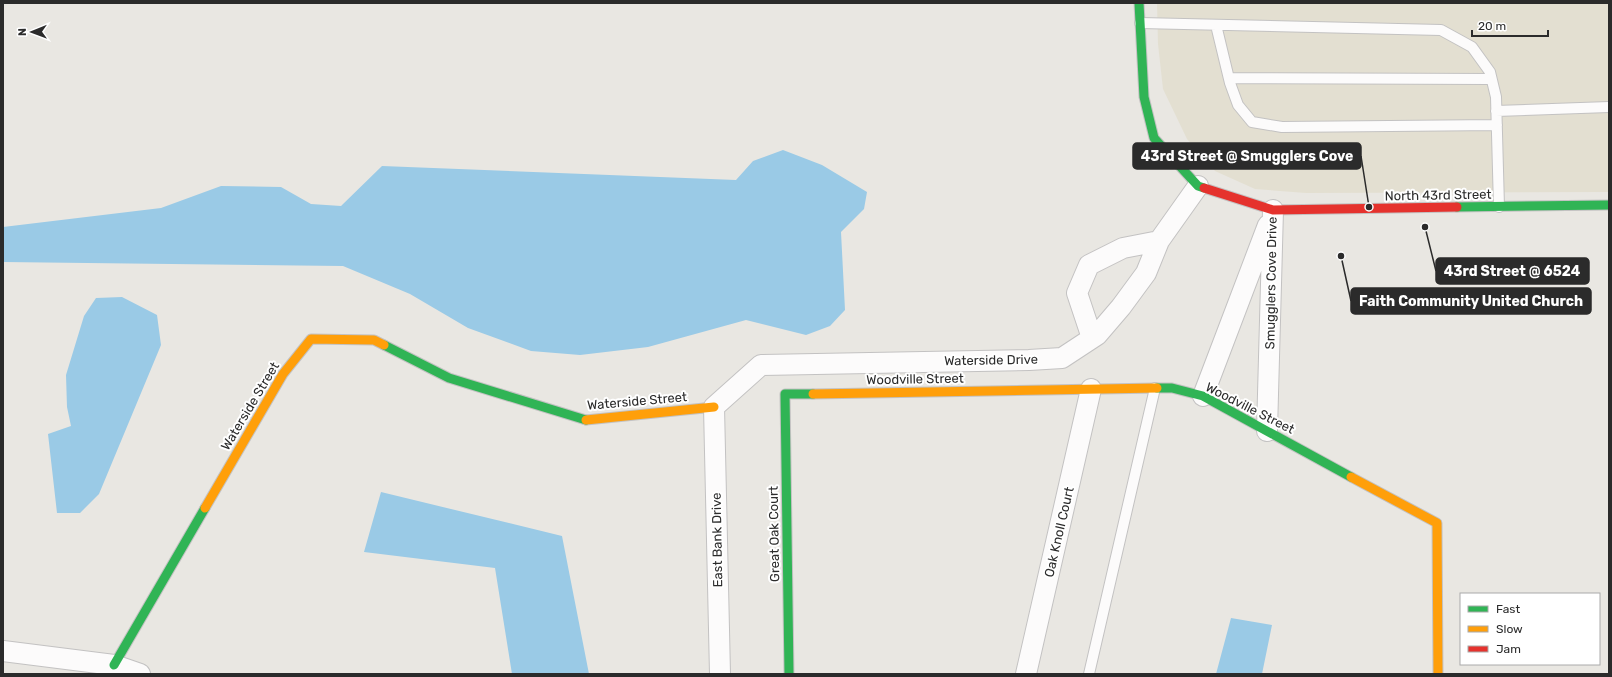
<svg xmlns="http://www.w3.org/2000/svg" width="1612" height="677" font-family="Rubik,sans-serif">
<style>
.education{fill:#e3dfd1}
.water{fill:#9acae6}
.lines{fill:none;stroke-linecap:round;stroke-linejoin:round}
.lane-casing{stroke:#c3c2c2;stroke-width:12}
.street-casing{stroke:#c3c2c2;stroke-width:22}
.fast-casing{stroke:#c3c2c2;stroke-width:11}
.slow-casing{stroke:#c3c2c2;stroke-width:11}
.jam-casing{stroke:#c3c2c2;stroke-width:11}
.lane{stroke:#fcfbfb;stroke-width:10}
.street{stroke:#fcfbfb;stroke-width:20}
.fast{stroke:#30b455;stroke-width:9}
.slow{stroke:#ff9f0a;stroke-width:9}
.jam{stroke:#e5322d;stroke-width:9}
.labels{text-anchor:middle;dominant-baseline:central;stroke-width:4;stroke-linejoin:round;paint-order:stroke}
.street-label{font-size:13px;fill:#2b2b2b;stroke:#fff}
.leader{fill:none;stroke:#2b2b2b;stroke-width:1.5}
.callout-dot{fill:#2b2b2b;stroke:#fff;stroke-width:1.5}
.callout{fill:#2b2b2b;stroke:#2b2b2b;stroke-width:1.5}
.callout-label{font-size:14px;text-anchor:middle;font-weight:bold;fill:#fff}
</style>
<rect width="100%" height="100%" fill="#e9e7e2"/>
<path class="education" d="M1157 3H1609V192L1306 193 1255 189 1215 171 1187 139 1163 89 1158 44Z"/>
<path class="water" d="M783 150 822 165 867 192 864 209 841 232 845 310 830 326 806 335 746 320 648 347 580 355 531 351 468 328 410 294 343 266 3 262V227L161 208 221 186 281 187 311 204 341 206 382 166 736 180 753 161Z
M122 297 157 315 161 345 99 494 80 513H57L48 434 71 426 67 407 66 375 84 316 96 298Z
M381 492 562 536 589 674H512L495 568 364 552Z
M1231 618 1272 625 1262 674H1216Z"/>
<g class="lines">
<defs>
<path id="lane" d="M1140 23 1441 30 1472 47 1490 72 1496 97 1499 207
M1216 25 1230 83 1238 105 1252 122 1282 127 1497 125
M1229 78 1491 79
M1496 111 1609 107
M1089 674 1155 388"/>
<path id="street" d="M1092 338 1077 293 1089 265 1123 248 1159 241
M1203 396 1268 225
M1267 431 1273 210
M3 651 114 665 140 674
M720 674 714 407 761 365 1029 360 1062 358 1097 335 1121 307 1146 273 1159 241 1198 186
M1026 674 1091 389"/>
<path id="fast" d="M1139 3 1144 97 1154 138 1198 186 1204 188
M1457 207 1609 205
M384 345 449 378 586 420
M1157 388H1172L1203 396 1351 477
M114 665 205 508
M789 674 785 394H813"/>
<path id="slow" d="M813 394 1157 388
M586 420 714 407
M1351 477 1437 523 1438 674
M205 508 283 374 311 339 374 340 384 345"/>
<path id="jam" d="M1204 188 1273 210 1457 207"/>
</defs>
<use href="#lane" class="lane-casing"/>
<use href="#street" class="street-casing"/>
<use href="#fast" class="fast-casing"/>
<use href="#slow" class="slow-casing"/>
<use href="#jam" class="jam-casing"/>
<use href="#lane" class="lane"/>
<use href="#street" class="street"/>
<use href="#fast" class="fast"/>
<use href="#slow" class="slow"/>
<use href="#jam" class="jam"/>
</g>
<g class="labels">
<g class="street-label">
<text transform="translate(1438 195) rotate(-1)">North 43rd Street</text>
<text transform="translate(1271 283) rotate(-89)">Smugglers Cove Drive</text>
<text transform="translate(991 360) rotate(-1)">Waterside Drive</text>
<text transform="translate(915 379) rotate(-1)">Woodville Street</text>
<text transform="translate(637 401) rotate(-5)">Waterside Street</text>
<text transform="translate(250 406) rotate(-59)">Waterside Street</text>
<text transform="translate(1250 408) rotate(27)">Woodville Street</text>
<text transform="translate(1059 532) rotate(-77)">Oak Knoll Court</text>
<text transform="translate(774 534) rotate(-91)">Great Oak Court</text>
<text transform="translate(717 540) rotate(-91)">East Bank Drive</text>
</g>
</g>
<path class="leader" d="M1369 207L1361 156M1425 227L1436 271M1341 256L1351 301"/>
<g class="callout-dot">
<circle cx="1369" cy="207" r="4"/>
<circle cx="1425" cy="227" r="4"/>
<circle cx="1341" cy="256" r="4"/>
</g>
<g class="callout">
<rect x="1133" y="143" width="228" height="26" rx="4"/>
<rect x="1436" y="258" width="153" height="26" rx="4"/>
<rect x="1351" y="288" width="240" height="26" rx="4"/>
</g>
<g class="callout-label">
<text x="1247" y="161">43rd Street @ Smugglers Cove</text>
<text x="1512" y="276">43rd Street @ 6524</text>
<text x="1471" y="306">Faith Community United Church</text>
</g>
<rect width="1612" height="677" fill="none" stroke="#2b2b2b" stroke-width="8"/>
<rect x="1460" y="593" width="140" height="72" fill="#ffffff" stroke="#aaaaaa"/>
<rect x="1468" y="606" width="20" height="6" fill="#30b455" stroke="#aaaaaa"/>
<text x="1496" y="613" font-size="12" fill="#2b2b2b">Fast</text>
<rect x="1468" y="626" width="20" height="6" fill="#ff9f0a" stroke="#aaaaaa"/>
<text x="1496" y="633" font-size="12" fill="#2b2b2b">Slow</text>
<rect x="1468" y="646" width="20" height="6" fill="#e5322d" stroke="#aaaaaa"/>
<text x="1496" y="653" font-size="12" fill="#2b2b2b">Jam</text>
<g transform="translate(32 32) rotate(269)" stroke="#ffffff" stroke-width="3" paint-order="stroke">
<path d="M0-3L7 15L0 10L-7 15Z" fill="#2b2b2b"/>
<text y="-6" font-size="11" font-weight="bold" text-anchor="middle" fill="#2b2b2b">N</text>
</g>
<path d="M1472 30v6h76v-6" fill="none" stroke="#2b2b2b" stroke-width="2"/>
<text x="1478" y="30" font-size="12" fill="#2b2b2b" stroke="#ffffff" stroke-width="3" paint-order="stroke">20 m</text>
</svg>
